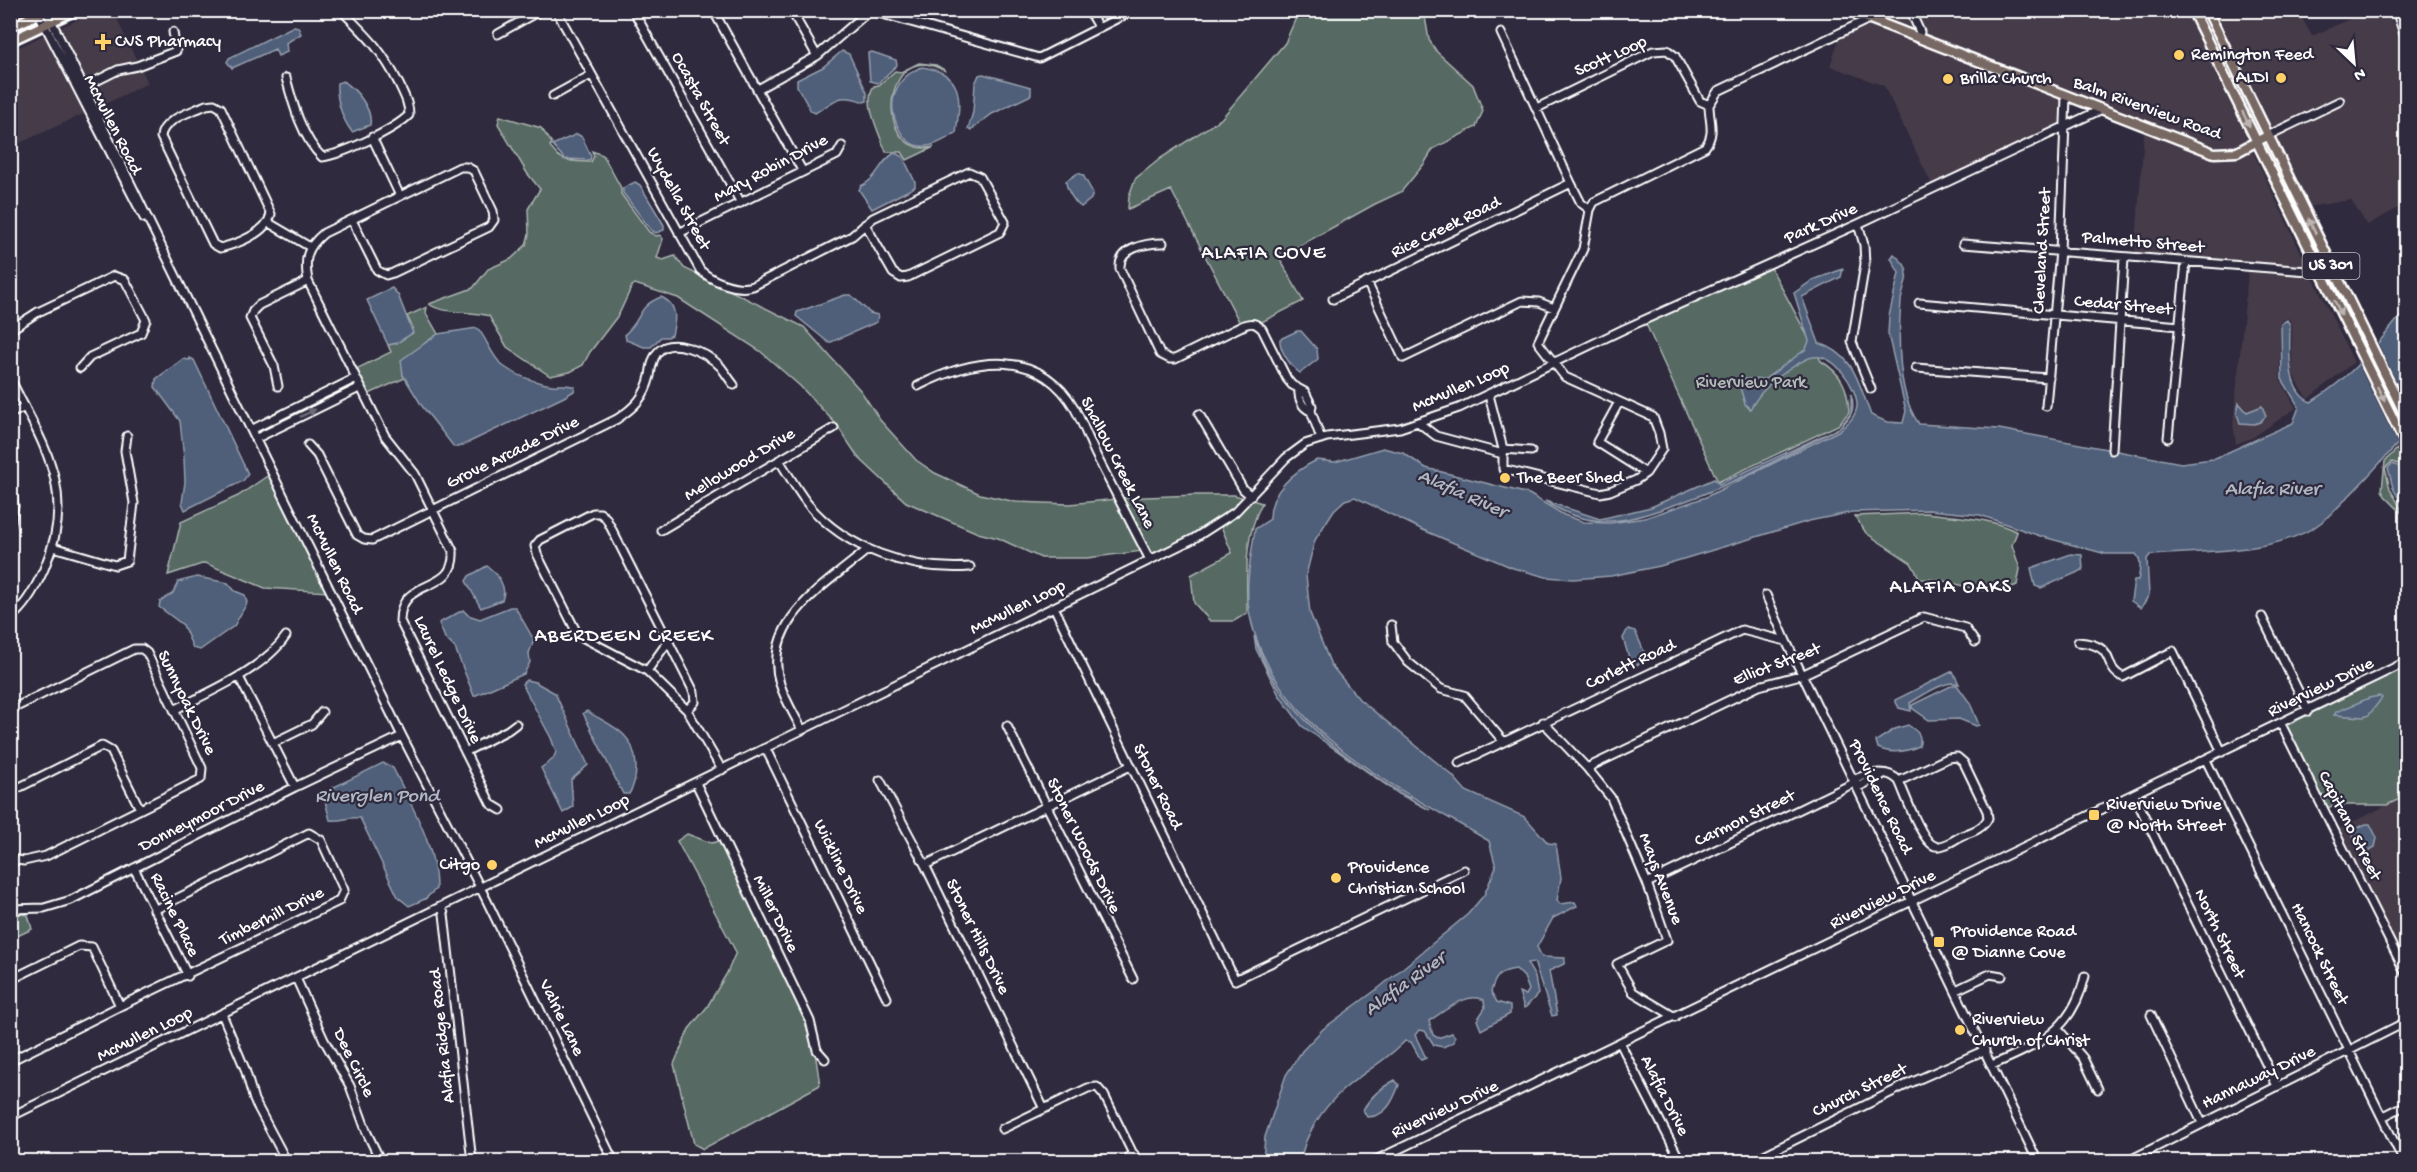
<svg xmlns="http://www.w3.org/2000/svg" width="2417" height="1172" font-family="'Gochi Hand',sans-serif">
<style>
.built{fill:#453a49;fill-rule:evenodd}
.green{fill:#566962;stroke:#aab4b0;stroke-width:1.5}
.water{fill:#4f5f79;stroke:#959faf;stroke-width:1.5}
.pier{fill:#2f2a3d}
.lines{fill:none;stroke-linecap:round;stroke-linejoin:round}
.minor-casing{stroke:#fff;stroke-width:11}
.major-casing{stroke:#fff;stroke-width:13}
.minor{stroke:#2f2a3d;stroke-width:7}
.major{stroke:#776864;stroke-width:8}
.oneway{fill:#bbb4b2}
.oneway2{fill:#6d6a77}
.poi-dot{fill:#ffd166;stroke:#2f2a3d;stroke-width:2}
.labels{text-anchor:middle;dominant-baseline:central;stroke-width:4.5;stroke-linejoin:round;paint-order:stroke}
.shield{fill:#2f2a3d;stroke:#c1bfc5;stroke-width:1.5}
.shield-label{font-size:16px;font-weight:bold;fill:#fff}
.poi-label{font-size:18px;fill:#fff;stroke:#2f2a3d;text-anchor:start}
.street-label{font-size:18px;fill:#fff;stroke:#2f2a3d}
.park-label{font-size:18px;fill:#b3bcb8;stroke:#2f2a3d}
.neighbourhood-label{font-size:20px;letter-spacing:1.5px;fill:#fff;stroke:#2f2a3d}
.water-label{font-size:20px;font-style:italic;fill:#b0b7c3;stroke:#2f2a3d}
</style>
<rect width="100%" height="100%" fill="#2f2a3d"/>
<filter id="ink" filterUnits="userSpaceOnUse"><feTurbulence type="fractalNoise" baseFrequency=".0167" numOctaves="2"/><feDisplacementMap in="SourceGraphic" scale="12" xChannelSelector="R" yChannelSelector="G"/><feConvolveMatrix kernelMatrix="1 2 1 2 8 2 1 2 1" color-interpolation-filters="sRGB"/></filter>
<g filter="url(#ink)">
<path class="built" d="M96 11H129L116 17 138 63 117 67 85 83 58 29Z
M1855 11H1907L1916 34Z
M1913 11H2186L2249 142 2236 149 2215 150 1922 36Z
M2210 11H2298L2312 36 2367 11H2388L2406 52V204L2367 225 2351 200 2308 207 2273 137 2343 103 2341 98 2270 131Z
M1870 22 2063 99 2061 125 1932 185 1884 86 1830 66 1840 36Z
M46 34 86 113 11 147V51Z
M141 68 148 83 97 108 87 88 119 73Z
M2144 131 2214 156 2229 157 2251 148 2309 269 2135 255Z
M2248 271 2312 275 2354 362 2309 398H2307L2292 373V324L2288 318 2280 321V379L2296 408 2252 438 2236 444 2233 425ZM2239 403 2247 412 2262 406 2266 416 2260 422 2237 420Z
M2406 796V970L2336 830Z"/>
<path class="green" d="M1299 11H1424L1429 40 1437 52 1473 85 1483 111 1476 127 1433 149 1424 164 1401 192 1375 204 1279 257 1303 301 1244 331 1171 190 1128 209 1129 196 1135 179 1161 158 1221 119 1285 43Z
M919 63 936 65 946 71C938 68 932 64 923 64 880 66 880 158 934 147L907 160 902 152H886C880 135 862 101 874 86L879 85 895 71 901 72Z
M500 116 541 128 552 143 550 146C559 163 573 161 591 162L594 156 592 151 603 155 621 188V194L649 232 656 236 660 235 663 239 657 258 663 260 675 256 684 268 804 327 861 391 880 420 916 460 935 473 980 494 1016 502 1070 504 1116 499 1143 551 1087 558H1041L998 538 978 533 906 502 858 457 836 424 800 386 760 351 678 298 635 284 632 286 619 314 590 352 583 365 570 372 550 376 507 347 489 316C472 311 442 314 429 304L473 288 488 269 511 259 526 245 529 234 528 209 540 189 527 173 498 124Z
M1770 266 1821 361C1842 374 1848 387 1849 412L1838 425 1718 482 1645 322Z
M427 307 426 313 438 334 425 343 403 375 405 378 369 394 356 369 391 352 388 345 397 343 413 328 407 316Z
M2397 449 2406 468V474L2399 464 2392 462 2385 468 2390 489 2406 517 2385 496 2382 490 2385 461Z
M270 474 328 592 265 588 205 563 168 575 181 522 238 496Z
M1196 495H1234L1245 498C1230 512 1178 549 1159 553 1158 553 1150 552 1149 552L1122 498Z
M1252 500 1262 503C1243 540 1247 573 1247 613L1234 621H1210L1194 603 1191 575 1232 553 1221 526Z
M1926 513C1957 517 1988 517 2017 532L2012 545 2020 569 2017 585C1991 597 1969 587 1944 581 1936 579 1928 579 1920 579L1911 563 1866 533 1855 516Z
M2406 667V796L2387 805H2334L2325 809 2285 726Z
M687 834 711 843 721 841 807 1022 815 1052 820 1085 703 1149 694 1144 674 1064 689 1029 707 1007 727 973 736 952 677 841Z
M11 913 28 915 32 929 11 939Z"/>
<path class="water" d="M294 26 298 27 301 34 286 43 287 52 278 56 275 49 232 68 227 62 229 58Z
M842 51 849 54 867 93V101L864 102C838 92 836 101 815 113L811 111 797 86V80L823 67Z
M872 52 896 60 897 65 878 83 870 81 868 53Z
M922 67C964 73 961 98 956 133 945 139 933 148 920 146 901 144 889 114 894 96 898 81 909 72 922 67Z
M983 74 1031 87V95L992 114 971 130 968 129 973 112 975 84 979 75Z
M343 81C356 89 373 109 370 125L352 132C342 119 336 100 337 83Z
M577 134 582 137 591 156 590 160 565 159 552 145Z
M895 153 903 157 915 182V187L872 209 859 190 861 186C878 179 880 160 895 153Z
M1078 173 1083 175 1093 193 1091 199 1081 207C1074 202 1066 189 1066 181Z
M635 182 640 185 664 225V230L656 233 651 230 623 193V188Z
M1894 254C1900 260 1907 265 1907 273 1907 282 1902 292 1901 301 1898 337 1897 394 1919 424L1999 429 2181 463 2213 459 2293 423 2299 407 2282 379 2281 324 2287 320 2290 325C2290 348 2285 392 2311 402 2351 378 2378 344 2406 309V435C2379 463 2353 495 2323 521 2284 554 2200 551 2150 555L2147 559 2149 595 2141 608 2131 601 2134 580H2138C2140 571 2142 561 2136 554H2106L2040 536 1980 515 1929 510 1853 512 1809 521 1660 566 1611 576 1573 579 1546 577 1513 568 1423 530 1355 497 1345 500 1334 510 1315 540 1306 575 1310 613 1331 665 1359 699 1452 775 1466 791 1525 817 1548 843 1556 844 1561 878 1557 900 1560 904 1575 902 1577 906 1553 918 1537 947 1542 957 1565 958 1564 964 1549 971 1557 1015 1552 1016 1534 962 1527 963 1535 977 1538 994 1526 1007 1524 1008 1519 992 1526 995 1529 990 1524 977 1516 969C1500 971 1495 976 1491 992L1497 1002 1510 1006V1014L1481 1030 1477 1020 1485 1008 1484 1000C1466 991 1444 1012 1429 1021L1433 1035 1438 1038 1452 1033 1455 1037 1454 1042 1443 1047 1434 1045 1425 1031 1419 1030 1415 1035 1426 1058 1421 1060 1411 1042 1405 1041C1386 1061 1363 1072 1343 1090 1324 1107 1303 1136 1301 1161H1263L1265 1137 1286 1075 1302 1051 1323 1029 1380 987 1468 914 1484 895 1496 867 1489 841C1397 787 1274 731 1250 616 1244 588 1251 556 1255 529L1270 519C1269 492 1294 471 1317 460L1335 462 1383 448 1403 453 1426 468 1529 494 1564 515 1584 522 1610 523 1645 518 1706 497 1840 430C1848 423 1857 416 1857 404 1856 386 1834 354 1814 357 1802 358 1772 381 1764 390 1759 395 1754 403 1750 409L1745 404 1739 384 1742 379H1765L1806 349 1809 341 1794 293 1813 280 1843 269 1841 277 1802 297 1819 343C1855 355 1858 382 1871 415L1887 422 1903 423 1906 411 1888 334 1889 316 1899 273 1891 258Z
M392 288 398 295 413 333 397 343 388 345 367 300Z
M845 295H851L870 313 878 315 877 322 829 343 796 316 797 312Z
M661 297C678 304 676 319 672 335L668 337H661L651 347H644L626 340 625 334C643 319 636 307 661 297Z
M477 328C485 334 490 355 503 366 515 375 537 383 552 385 560 386 566 383 575 387L574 391 564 397 459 447H454L422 406 403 375 401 360 438 334Z
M1297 331H1301L1317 349 1318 359 1300 373C1291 367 1279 350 1280 339Z
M190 358 194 360 248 474 243 481 185 510 182 503 185 482 184 458 180 421 155 387 156 379 183 359 190 360Z
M1851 394C1856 410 1851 417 1839 428 1783 456 1728 488 1668 507 1649 514 1629 520 1610 521 1585 522 1565 514 1545 501L1600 519 1651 507 1714 479 1719 484 1839 428 1851 413Z
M2239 403 2247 412 2262 406 2266 416 2260 422 2254 424 2240 423 2237 414Z
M2392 464 2398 466 2406 481V512L2393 488 2388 468Z
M2071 554 2082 555 2083 570 2041 588 2035 586 2031 568Z
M487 566C497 573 508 587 502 600L481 608 466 581 469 576Z
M197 577 228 583 235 591 245 595 247 603 234 626 200 650 193 648 183 625 159 607 160 602 173 593 178 582Z
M510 607H515L534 640 529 653 530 662 524 674 474 696 455 648 445 638 439 623 463 610 468 615 480 619Z
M1628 629 1635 631 1646 656 1642 663 1636 665 1630 661 1623 638Z
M1254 636C1279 719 1359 768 1430 810L1399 794 1302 726 1279 695 1256 649Z
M1953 671 1959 684C1945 679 1922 696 1910 703L1911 711 1899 708 1895 700Z
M526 680 535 682 555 693 588 765 571 780 573 807 563 813 541 768 553 759 556 752 551 738 522 684Z
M1953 685H1957L1970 703 1979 725 1976 726 1959 719 1929 720 1912 708V705Z
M2379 696 2382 698 2369 715 2364 717 2334 715 2336 712 2369 698Z
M587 711C599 719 614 725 624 735 639 750 639 778 629 794H623L583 713Z
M1908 725C1917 731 1923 735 1919 746 1906 752 1890 754 1878 748L1876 741 1895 729Z
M383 763 393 768C411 805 437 847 436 889L425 899 409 906 398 897 360 818C349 816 341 822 330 820L325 801 330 789Z
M2366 824H2370L2377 838 2375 847 2366 852C2358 849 2351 838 2354 829Z
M1395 1080 1399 1085C1393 1101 1386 1117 1367 1117L1363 1110C1370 1097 1382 1087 1395 1080Z"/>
<path class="pier" d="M2377 341 2406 401V439L2399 447 2357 362Z"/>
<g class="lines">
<defs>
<path id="minor" d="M37 10 144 218
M46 10 251 430 402 736 486 899 614 1162
M556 10 700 270C712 281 736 291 753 286L852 236 873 218 969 172 980 177 1005 222 1000 232 908 277 901 278 893 273 865 224
M633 10 741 203
M713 10 803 172
M791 10 817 56
M868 10 1039 58 1134 10
M1088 10 1098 27
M1910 10 1920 32 1918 38
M2396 10 2406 40
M1501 33 1571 183 1581 203 1590 210
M498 34 541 10
M286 78C293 104 302 138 322 157 343 154 394 130 409 115 409 103 404 95 399 84 382 50 369 38 343 12
M84 87 118 70 137 66 176 51 173 32
M758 89 817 56 869 11
M553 96 591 75
M214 104 221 108 271 214C267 233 237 244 220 248L213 244 161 137C162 119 192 112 206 105Z
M1537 108 1653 51 1667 50 1675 56 1700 101 1709 105
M2267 136 2340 101
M372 137 400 196
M352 220 377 270 386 275 393 273 489 227 494 220 493 211 474 171 467 167H460L324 233C306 248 304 259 308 281L385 436 415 474 453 551C456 596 400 575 400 621L491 804 501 810
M269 223 310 247
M1858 224 1864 245 1865 264 1852 342 1871 389
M679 233 837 155 842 146
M1163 243C1146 243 1118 248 1120 269L1160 354 1170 359H1175L1244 325C1252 322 1256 323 1262 329L1287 379 1292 385 1305 392 1312 406 1311 411 1321 439
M1963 244 2321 272
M1367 282 1403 358 1522 301 1539 302 1554 308
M1333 299 1571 183
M1919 303 2180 326
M10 330 38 312 114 276 125 280 146 320 141 333 90 357 80 368
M1916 368 2049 378
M10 378C44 447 78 491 44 569 36 587 26 606 10 618
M278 386 274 366 250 318 253 311 259 305 308 281
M918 386C973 358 1038 346 1075 409 1083 424 1089 440 1096 455 1114 490 1132 525 1150 560
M1299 390C1298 398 1302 408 1311 411
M1489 395 1503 449V469L1600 493 1610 491 1636 480 1646 473 1662 449 1659 433 1653 417 1565 377 1538 342 1583 249 1590 210 1594 202 1705 147C1716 133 1709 121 1709 105L1718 91 1869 19
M1619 402 1597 442 1646 473
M2046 406 2060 251 2066 97
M10 414 25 407
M1199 414 1243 489 1251 496
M1419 423 1436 436 1503 454
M251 430 356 378
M2168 438 2186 262
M255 439 361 387
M308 445 317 455 357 535 364 539 372 540 617 419C635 407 645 397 650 376 651 368 652 360 657 353 671 335 707 353 720 366 725 372 729 379 734 385
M1503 449 1531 451
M2112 450 2124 258
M779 460C788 474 797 490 807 503 846 550 910 571 970 567
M10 475 14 506 10 527
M661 530 834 428
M53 547 115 565 127 561 134 503 125 451 127 436
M1766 595 1786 641
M1054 607 1235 980 1464 870
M2262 617 2308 711
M1391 625 1393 642 1408 662 1441 689 1464 695 1503 741
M2078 642C2119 645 2101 668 2123 677L2173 651 2222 752
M647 671 667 643
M239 677 295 787
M10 710 134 649H142L147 653 202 768 201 779 46 856 24 861 10 859
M174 710C209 692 263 670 286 636
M687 710 695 702 694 692 606 518 600 513H593L540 540 535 546 537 554 578 635 647 671 687 710 722 770
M1543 722 1587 768 1611 798 1647 883 1667 940 1617 964 1633 992 1675 1017
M2281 724 2406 974
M1007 726 1133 979
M802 730C795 716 785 700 780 684 761 621 826 585 867 550
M273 743 312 724 322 712
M766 749 887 998
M465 752 508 730 516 724
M2206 760 2404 1162
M1459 763 1742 630 1786 641 2038 1162
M1587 768 1759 686 1804 674 1924 617 1965 628 1975 642
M1855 779C1869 773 1887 768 1899 781 1905 794 1922 843 1935 846 1943 848 1954 840 1961 836 1971 832 1983 829 1988 818L1987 811 1964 763 1957 757 1948 758 1899 781
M880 780 925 865 1044 1109
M696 783 810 1021 817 1050 825 1059
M1858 787 1882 775
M10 792 102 746 111 751 140 809
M2134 795 2277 1086
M925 865 1130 766
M134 868 188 976
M1647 883 1856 782
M442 907 444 914 472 1162
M10 909 44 908 71 900 295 787 402 736
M296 978 324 1040 350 1086 367 1133 381 1162
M10 980 79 946 92 947 120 1006 10 1061
M1956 990 1990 974 2002 976
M120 1006 339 901 344 890 321 840 309 833 154 910
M222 1014 245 1069 254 1100 287 1162
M2151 1015 2202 1123
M2058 1029 2083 1058 2098 1089
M1620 1043 1681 1162
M1992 1065C2039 1045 2073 1030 2085 976
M10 1117 1193 539 1235 512 1286 458 1305 444 1327 437 1400 428 1459 408 1624 329 1858 224 2100 110
M2382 1117 2406 1105
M1002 1129 1088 1088 1097 1087 1104 1095 1137 1162
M1119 1162 1134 1154
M1372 1162 2406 662
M1750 1162 1908 1084 1985 1050
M2126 1162 2406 1022"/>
<path id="major" d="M1847 10 2214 153 2237 152 2267 136
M2192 10 2406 445
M2207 10 2406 417
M10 27 47 10
M10 41 76 10"/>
</defs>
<use href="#minor" class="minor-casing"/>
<use href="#major" class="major-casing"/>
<use href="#minor" class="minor"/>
<use href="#major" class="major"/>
</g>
<defs><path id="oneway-solid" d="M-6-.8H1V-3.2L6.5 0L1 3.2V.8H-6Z" transform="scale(1.5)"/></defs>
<g class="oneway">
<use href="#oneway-solid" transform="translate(2246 119) rotate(64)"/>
<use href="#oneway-solid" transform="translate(2312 226) rotate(-116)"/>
<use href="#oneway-solid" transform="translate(2338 308) rotate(64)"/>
<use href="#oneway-solid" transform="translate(2381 394) rotate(64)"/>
</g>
<use class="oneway2" href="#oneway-solid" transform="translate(308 413) rotate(-26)"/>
</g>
<g class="poi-dot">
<path d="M100 33h6v6h6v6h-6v6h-6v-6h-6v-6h6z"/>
<circle cx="2179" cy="55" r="6"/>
<circle cx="2281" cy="78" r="6"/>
<circle cx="1948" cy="79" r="6"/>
<circle cx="1505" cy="478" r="6"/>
<rect x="2088" y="809" width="12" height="12" rx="3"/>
<circle cx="492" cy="865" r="6"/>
<circle cx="1336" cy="878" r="6"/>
<rect x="1933" y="936" width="12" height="12" rx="3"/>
<circle cx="1960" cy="1030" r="6"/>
</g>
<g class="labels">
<rect class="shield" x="2302.5" y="253" width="57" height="26" rx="4.5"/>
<g class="shield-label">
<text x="2331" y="266">US 301</text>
</g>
<g class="poi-label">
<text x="115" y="42">CVS Pharmacy</text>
<text x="2191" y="55">Remington Feed</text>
<text x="2269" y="78" text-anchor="end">ALDI</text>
<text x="1960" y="79">Brilla Church</text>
<text x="1517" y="478">The Beer Shed</text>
<text x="2106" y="805">Riverview Drive<tspan x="2106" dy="21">@ North Street</tspan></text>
<text x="480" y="865" text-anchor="end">Citgo</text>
<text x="1348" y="868">Providence<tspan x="1348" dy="21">Christian School</tspan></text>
<text x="1951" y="932">Providence Road<tspan x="1951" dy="21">@ Dianne Cove</tspan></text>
<text x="1972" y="1020">Riverview<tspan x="1972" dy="21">Church of Christ</tspan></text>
</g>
<g class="street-label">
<text transform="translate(1611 57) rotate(-24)">Scott Loop</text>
<text transform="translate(700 99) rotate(61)">Ocasta Street</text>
<text transform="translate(2147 109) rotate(20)">Balm Riverview Road</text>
<text transform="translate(112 125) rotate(63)">McMullen Road</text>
<text transform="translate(771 169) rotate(-28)">Mary Robin Drive</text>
<text transform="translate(678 199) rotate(61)">Wydella Street</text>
<text transform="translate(1821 224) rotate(-24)">Park Drive</text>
<text transform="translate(1446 228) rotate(-26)">Rice Creek Road</text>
<text transform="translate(2143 243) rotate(5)">Palmetto Street</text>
<text transform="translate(2043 251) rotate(-87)">Cleveland Street</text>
<text transform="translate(2123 306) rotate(5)">Cedar Street</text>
<text transform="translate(1461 388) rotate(-23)">McMullen Loop</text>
<text transform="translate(513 453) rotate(-26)">Grove Arcade Drive</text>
<text transform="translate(1117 463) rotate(63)">Shallow Creek Lane</text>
<text transform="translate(740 465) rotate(-31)">Mellowood Drive</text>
<text transform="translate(334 564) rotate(64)">McMullen Road</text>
<text transform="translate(1018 608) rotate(-26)">McMullen Loop</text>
<text transform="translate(1631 665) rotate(-25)">Corlett Road</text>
<text transform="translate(1777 665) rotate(-21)">Elliot Street</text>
<text transform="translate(447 680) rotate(65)">Laurel Ledge Drive</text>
<text transform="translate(2321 688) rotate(-26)">Riverview Drive</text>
<text transform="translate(186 703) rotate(64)">Sunnyoak Drive</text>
<text transform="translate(1157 787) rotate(64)">Stoner Road</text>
<text transform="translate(1880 797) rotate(64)">Providence Road</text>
<text transform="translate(202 817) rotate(-27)">Donneymoor Drive</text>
<text transform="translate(1745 819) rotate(-26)">Carmon Street</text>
<text transform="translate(582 822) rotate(-26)">McMullen Loop</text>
<text transform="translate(2349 826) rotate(63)">Capitano Street</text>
<text transform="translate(1083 846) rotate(64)">Stoner Woods Drive</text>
<text transform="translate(840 867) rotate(64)">Wickline Drive</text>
<text transform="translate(1660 879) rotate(69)">Mays Avenue</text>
<text transform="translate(1883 900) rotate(-26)">Riverview Drive</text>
<text transform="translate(775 914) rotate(64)">Miller Drive</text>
<text transform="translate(174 915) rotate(64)">Racine Place</text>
<text transform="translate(272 917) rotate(-26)">Timberhill Drive</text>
<text transform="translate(2219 934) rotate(64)">North Street</text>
<text transform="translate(977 937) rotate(64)">Stoner Hills Drive</text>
<text transform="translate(2319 954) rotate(64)">Hancock Street</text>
<text transform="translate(561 1018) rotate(64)">Valrie Lane</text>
<text transform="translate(145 1035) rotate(-26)">McMullen Loop</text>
<text transform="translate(443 1036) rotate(-96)">Alafia Ridge Road</text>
<text transform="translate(353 1063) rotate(64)">Dee Circle</text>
<text transform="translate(2259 1078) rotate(-26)">Hannaway Drive</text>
<text transform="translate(1860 1091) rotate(-26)">Church Street</text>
<text transform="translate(1664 1096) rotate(63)">Alafia Drive</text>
<text transform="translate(1445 1110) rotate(-25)">Riverview Drive</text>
</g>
<g class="park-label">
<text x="1751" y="383">Riverview Park</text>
</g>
<g class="neighbourhood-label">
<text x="1264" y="254">ALAFIA COVE</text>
<text x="1951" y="588">ALAFIA OAKS</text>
<text x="624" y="637">ABERDEEN CREEK</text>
</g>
<g class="water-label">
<text x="2272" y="490">Alafia River</text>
<text transform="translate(1462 495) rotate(24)">Alafia River</text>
<text x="377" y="797">Riverglen Pond</text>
<text transform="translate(1406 985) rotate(-36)">Alafia River</text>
</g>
</g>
<rect width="2417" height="1172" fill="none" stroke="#2f2a3d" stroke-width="36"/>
<rect x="18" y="18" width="2381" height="1136" fill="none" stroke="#fff" stroke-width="2" filter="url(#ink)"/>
<g transform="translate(2354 63) rotate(154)" stroke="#2f2a3d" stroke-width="4.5" paint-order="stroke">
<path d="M0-4.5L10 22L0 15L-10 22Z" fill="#ffffff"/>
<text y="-9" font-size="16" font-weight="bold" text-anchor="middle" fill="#ffffff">N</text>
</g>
</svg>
